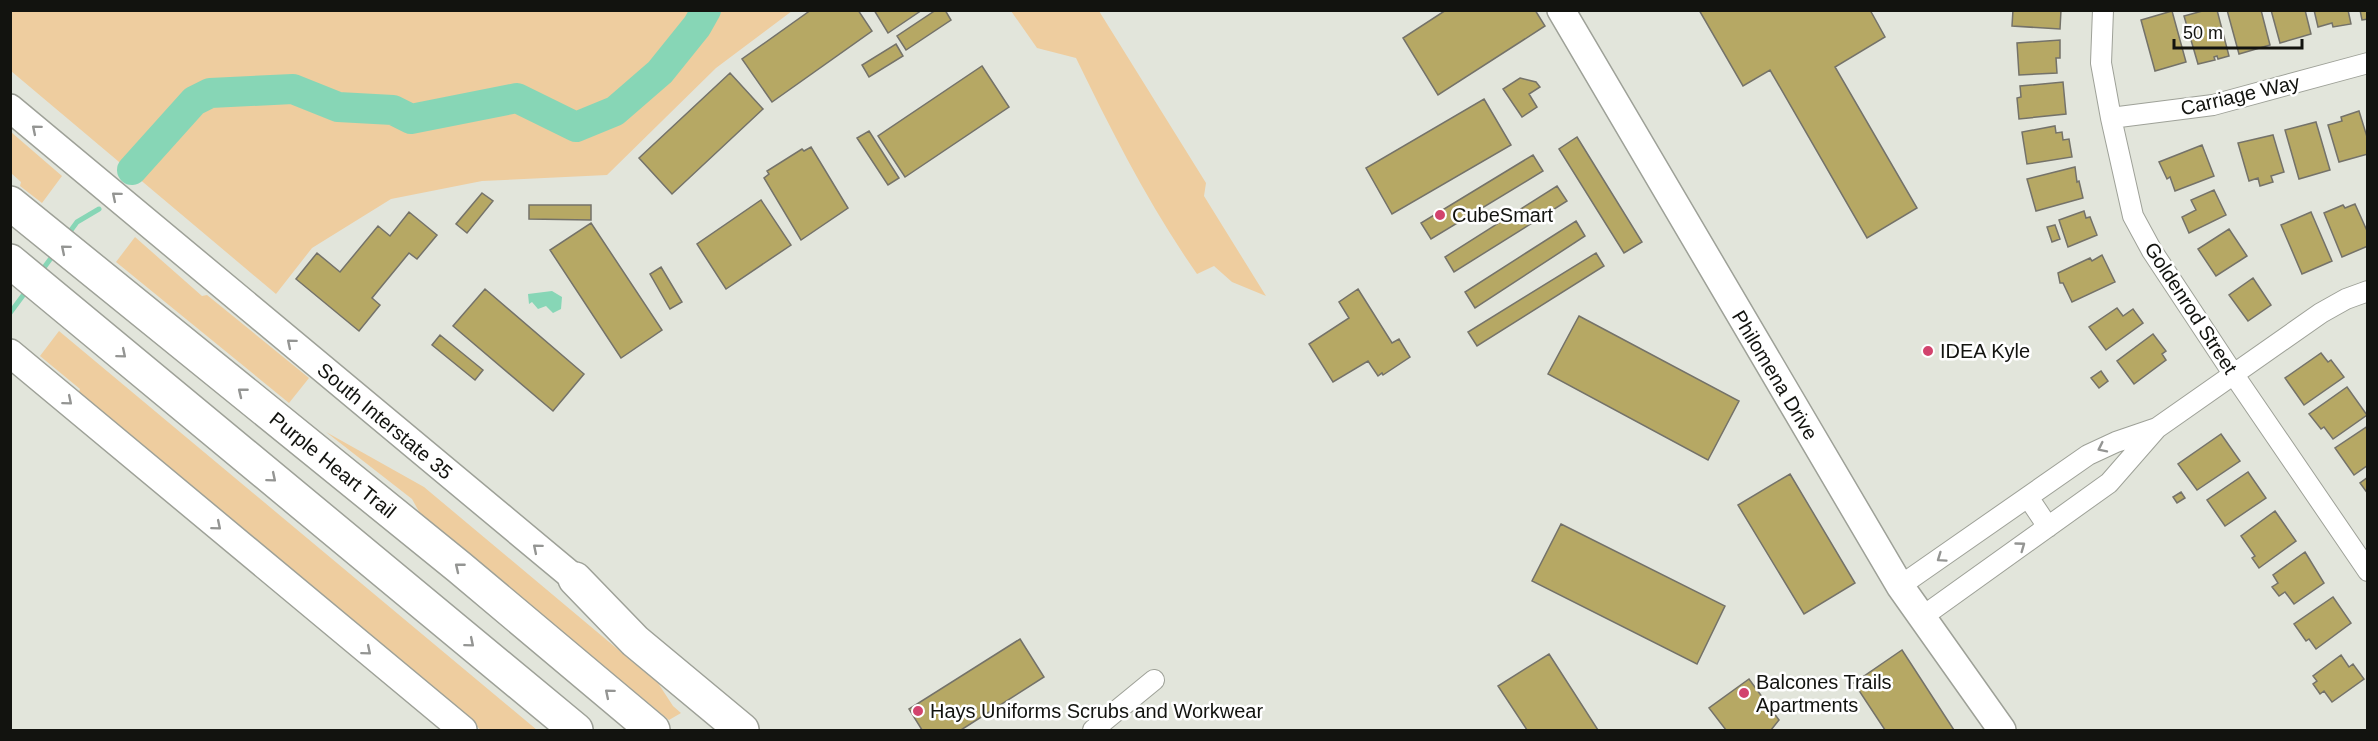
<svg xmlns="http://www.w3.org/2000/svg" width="2378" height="741" font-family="Helvetica,sans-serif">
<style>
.green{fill:#eecd9f}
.water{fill:#87d6b6}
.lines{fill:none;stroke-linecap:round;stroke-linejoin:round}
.stream{stroke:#87d6b6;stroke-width:5}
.river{stroke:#87d6b6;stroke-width:30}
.building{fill:#b6a864;stroke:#747269;stroke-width:1.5}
.street-casing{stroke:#9ea198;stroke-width:22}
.secondary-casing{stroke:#9ea198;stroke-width:30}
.highway-casing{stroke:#9ea198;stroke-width:36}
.street{stroke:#fff;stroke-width:20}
.secondary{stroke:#fff;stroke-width:27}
.highway{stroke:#fff;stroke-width:33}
.oneway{stroke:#949593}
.poi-dot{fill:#d2436d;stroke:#fff;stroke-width:2}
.labels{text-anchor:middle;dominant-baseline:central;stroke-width:5;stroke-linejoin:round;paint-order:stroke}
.street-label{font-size:20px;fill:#12130f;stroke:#fff}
.poi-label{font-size:20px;fill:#12130f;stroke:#fff;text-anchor:start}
</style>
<rect width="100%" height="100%" fill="#e2e5db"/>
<path class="green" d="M10 11 11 10 792 11 716 68 607 175 482 181 391 199 312 248 276 294 11 71Z
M1011 11H1099L1206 183 1204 196 1266 296 1232 282 1214 266 1197 274C1150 207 1112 132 1076 58L1037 48Z
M11 132 62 176 42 203 20 186 21 182 11 173Z
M135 237 202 296 207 295 309 378 289 403 116 262Z
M59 331 537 730H481L78 394 80 389 40 356Z
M326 432 424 487 658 683 673 706 681 713 669 720 422 517 412 499Z"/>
<path class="water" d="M552 291 562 297 561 309 553 313 546 306 538 309 532 302 529 304 528 294Z"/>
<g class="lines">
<path class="stream" d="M66 237 77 222 99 209
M40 273 54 254
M10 313 27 290"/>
<path class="river" d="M132 170 194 101 210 93 293 89 338 107 393 110 411 119 517 98 576 127 615 111 660 72 697 26 706 10"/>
</g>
<path class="building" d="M811 10H858L872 31 772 102 742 59Z
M874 10H922L888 33Z
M936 10H945L951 20 906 50 897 36Z
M1446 10H1535L1545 26 1438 95 1403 38Z
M1699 10H1870L1885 37 1835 67 1917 208 1867 238 1770 70 1743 86Z
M2013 10H2061L2060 29 2012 26Z
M2206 10H2217L2229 56 2218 59 2217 56 2214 57 2215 60 2198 64 2184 16Z
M2227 10H2261L2270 45 2239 54Z
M2271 10H2305L2311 34 2280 43Z
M2314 10H2348L2351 24 2333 27 2332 23 2318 27Z
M2360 10H2368V19L2362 20Z
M2172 11 2186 62 2155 71 2141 20Z
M2060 40V58H2056L2057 73 2019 75 2017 43Z
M896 44 903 56 869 77 862 65Z
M982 66 1009 107 905 177 878 136Z
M730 73 763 109 672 194 639 158Z
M1520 78 1536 82 1540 87 1529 94 1537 107 1522 117 1503 89Z
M2063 82 2066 114 2019 119 2017 98 2021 97 2020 86Z
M1484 99 1511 145 1392 214 1366 168Z
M2359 111 2368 140V154L2339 162 2328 125 2342 121 2341 117Z
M2316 122 2330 170 2299 179 2285 130Z
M2055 126 2056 133 2062 132 2063 140 2069 139 2072 157 2027 164 2022 132Z
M869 131 899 178 888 185 857 138Z
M2273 135 2284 172 2271 176 2273 182 2260 186 2258 178 2249 181 2238 143Z
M1577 137 1642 242 1624 253 1559 149Z
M2202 145 2214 176 2175 191 2170 177 2167 179 2159 162Z
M811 147 848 208 801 240 764 178 769 174 767 171 802 149 804 151Z
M1533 155 1543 171 1431 239 1421 223Z
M2075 167 2077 182 2079 181 2083 198 2036 211 2027 179Z
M1557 186 1567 201 1454 272 1445 257Z
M2214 190 2226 215 2189 233 2182 217 2196 210 2191 200Z
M482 193 493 201 467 233 456 224Z
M761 200 791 245 726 289 697 244Z
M2355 204 2368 233V246L2342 257 2324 213 2343 205 2345 208Z
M529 205H591V220L529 219Z
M2084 211 2086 218 2090 217 2097 235 2068 247 2059 220Z
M409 212 437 235 417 259 409 253 372 298 380 305 359 331 296 279 317 253 340 272 378 226 390 236Z
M2311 212 2332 261 2302 274 2281 225Z
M1576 221 1585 236 1475 308 1465 292Z
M591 223 662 330 621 358 550 250Z
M2055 225 2060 239 2052 242 2047 227Z
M2229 229 2247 256 2216 276 2198 249Z
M1596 253 1604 266 1477 346 1468 332Z
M2102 255 2115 282 2072 302 2063 283H2060L2058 273 2090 258 2092 261Z
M661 267 682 302 670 309 650 274Z
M2253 278 2271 305 2248 321 2229 295Z
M485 289 584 374 553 411 453 326Z
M1358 289 1392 343 1399 339 1410 357 1383 375 1382 373 1378 376 1368 361 1333 382 1309 344 1349 318 1339 302Z
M2117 308 2123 316 2133 309 2143 323 2106 350 2089 327Z
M1579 316 1739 401 1708 460 1548 374Z
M2153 334 2166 351 2162 354 2166 360 2134 384 2117 361Z
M440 335 483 370 475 380 432 345Z
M2321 353 2328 362 2331 360 2344 377 2304 405 2285 378Z
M2101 371 2108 381 2099 388 2091 378Z
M2347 387 2367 415 2333 439 2324 427 2321 429 2309 414Z
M2368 426V465L2354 475 2335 448Z
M2221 434 2240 461 2197 490 2178 464Z
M2248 472 2266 498 2225 526 2207 500Z
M1790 474 1855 583 1804 614 1738 505Z
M2368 477V494L2360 483Z
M2181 492 2185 498 2177 503 2173 497Z
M2275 511 2296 541 2259 568 2252 558 2255 556 2241 536Z
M1561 524 1725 606 1697 664 1532 581Z
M2305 552 2324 583 2294 604 2285 592 2279 596 2272 587 2278 583 2273 575Z
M2333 597 2351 623 2316 649 2309 639 2306 641 2294 624Z
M1020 639 1044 677 961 730H922L909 709Z
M1902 650 1954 730H1885L1854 683Z
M1549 654 1598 730H1527L1498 686Z
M2341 655 2349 667 2353 664 2364 679 2332 702 2324 691 2320 694 2313 684 2317 681 2313 676Z
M1749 679 1779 720 1771 730H1726L1709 708Z"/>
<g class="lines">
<defs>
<path id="street" d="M2103 10 2101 63 2111 118 2133 216 2152 251 2234 375 2368 571
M2111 118 2213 105 2368 63
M2028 497 2048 527
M1900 586 2088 455 2116 442 2157 428
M1922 617 2109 483 2157 428 2321 313 2346 299 2368 291
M1093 730 1154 680"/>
<path id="secondary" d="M1561 10 1900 586 2002 730
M10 108 591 592
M10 353 463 730"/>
<path id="highway" d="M10 203 459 567 653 730
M10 261 576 730
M575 579 635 641 742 730"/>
</defs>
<use href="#street" class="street-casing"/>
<use href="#secondary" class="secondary-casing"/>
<use href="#highway" class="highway-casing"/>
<use href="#street" class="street"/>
<use href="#secondary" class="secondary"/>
<use href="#highway" class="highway"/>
</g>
<defs><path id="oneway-chevron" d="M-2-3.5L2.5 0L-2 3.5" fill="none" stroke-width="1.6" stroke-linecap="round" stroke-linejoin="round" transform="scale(1.5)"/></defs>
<g class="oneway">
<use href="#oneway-chevron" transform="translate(36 129) rotate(-140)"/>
<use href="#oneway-chevron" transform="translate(116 196) rotate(-140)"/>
<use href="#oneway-chevron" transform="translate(65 249) rotate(-140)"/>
<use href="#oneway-chevron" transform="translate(291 343) rotate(-140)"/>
<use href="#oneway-chevron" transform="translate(122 354) rotate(40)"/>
<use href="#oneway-chevron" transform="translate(242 392) rotate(-141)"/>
<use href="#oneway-chevron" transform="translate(68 401) rotate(40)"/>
<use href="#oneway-chevron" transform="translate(2102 448) rotate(154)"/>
<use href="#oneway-chevron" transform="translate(272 478) rotate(40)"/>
<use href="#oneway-chevron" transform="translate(217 526) rotate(40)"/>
<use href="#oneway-chevron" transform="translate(2021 546) rotate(-36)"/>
<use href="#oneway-chevron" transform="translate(537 548) rotate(-140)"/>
<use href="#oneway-chevron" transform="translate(1941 558) rotate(145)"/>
<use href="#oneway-chevron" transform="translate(459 567) rotate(-141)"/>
<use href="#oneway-chevron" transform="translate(470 643) rotate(40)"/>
<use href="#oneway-chevron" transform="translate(367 651) rotate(40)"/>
<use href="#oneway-chevron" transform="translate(609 693) rotate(-140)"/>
</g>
<g class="poi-dot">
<circle cx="1440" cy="215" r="6"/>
<circle cx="1928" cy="351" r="6"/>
<circle cx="1744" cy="693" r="6"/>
<circle cx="918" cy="711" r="6"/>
</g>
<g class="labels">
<g class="street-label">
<text transform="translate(2240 95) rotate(-13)">Carriage Way</text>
<text transform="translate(2191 308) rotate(57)">Goldenrod Street</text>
<text transform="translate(1775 375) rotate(59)">Philomena Drive</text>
<text transform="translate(385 421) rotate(40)">South Interstate 35</text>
<text transform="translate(333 465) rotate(39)">Purple Heart Trail</text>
</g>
<g class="poi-label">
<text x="1452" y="215">CubeSmart</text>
<text x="1940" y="351">IDEA Kyle</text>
<text x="1756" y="682">Balcones Trails<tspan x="1756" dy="23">Apartments</tspan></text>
<text x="930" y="711">Hays Uniforms Scrubs and Workwear</text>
</g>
</g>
<rect width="2378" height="741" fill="none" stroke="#12130f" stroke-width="24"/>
<path d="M2174 39v9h128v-9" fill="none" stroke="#12130f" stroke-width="3"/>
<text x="2183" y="39" font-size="18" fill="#12130f" stroke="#ffffff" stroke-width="4.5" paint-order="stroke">50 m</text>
</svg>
